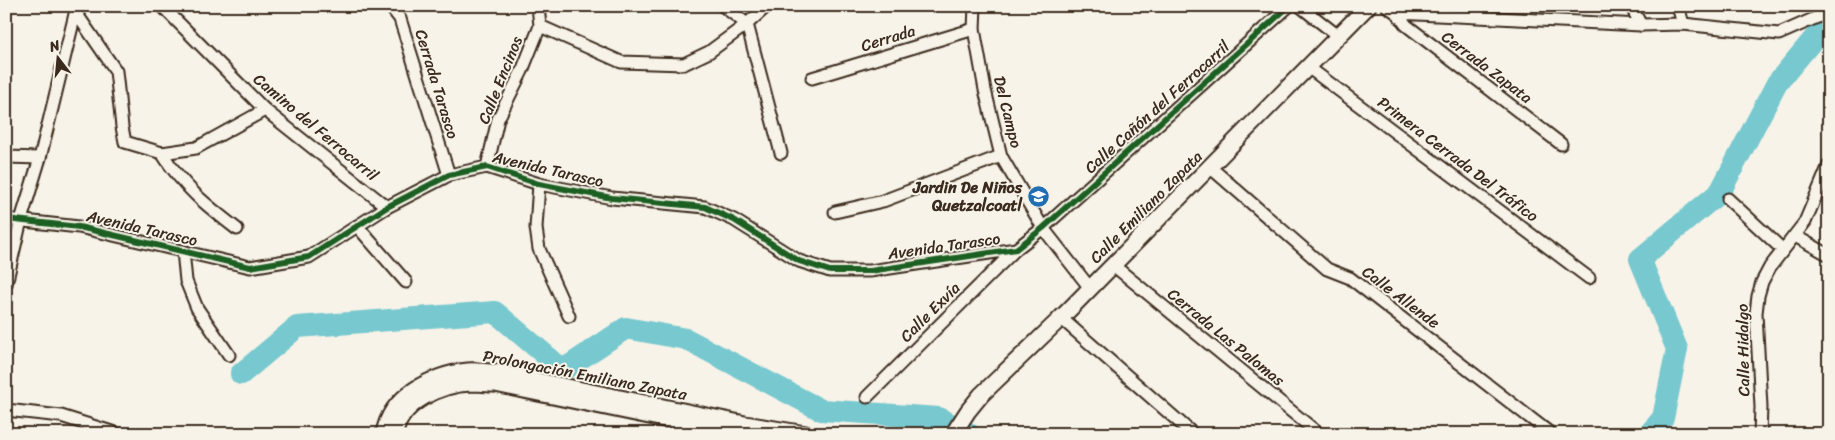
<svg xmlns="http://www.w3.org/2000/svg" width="1835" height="440" font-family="Sriracha,sans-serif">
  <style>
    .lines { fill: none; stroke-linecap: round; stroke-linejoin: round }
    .river { stroke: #77c8cf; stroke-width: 22 }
    .minor-casing { stroke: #3b2a1e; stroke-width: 15 }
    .secondary-casing { stroke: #3b2a1e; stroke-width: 19 }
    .minor { stroke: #f7f3e8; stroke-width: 11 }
    .secondary { stroke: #f7f3e8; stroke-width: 15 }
    .cycleway-casing { stroke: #f7f3e8; stroke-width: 9 }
    .cycleway { stroke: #1b5e20; stroke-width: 6 }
    .labels { text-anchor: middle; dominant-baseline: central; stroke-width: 4; stroke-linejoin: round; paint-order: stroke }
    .street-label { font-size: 16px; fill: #3b2a1e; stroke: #f7f3e8 }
    .poi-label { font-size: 16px; font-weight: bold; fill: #3b2a1e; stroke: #f7f3e8; text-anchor: end }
  </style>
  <rect width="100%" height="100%" fill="#f7f3e8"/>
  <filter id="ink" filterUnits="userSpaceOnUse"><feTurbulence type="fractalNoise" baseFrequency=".02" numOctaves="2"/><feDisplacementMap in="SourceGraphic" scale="10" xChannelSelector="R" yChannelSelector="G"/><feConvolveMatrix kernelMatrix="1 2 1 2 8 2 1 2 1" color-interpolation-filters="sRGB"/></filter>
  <g filter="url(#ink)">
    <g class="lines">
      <g class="river">
        <polyline points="241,374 297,327 495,312 563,370 626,328 686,339 821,410 939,418 969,434"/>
        <polyline points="1649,434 1663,418 1677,349 1640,259 1720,192 1777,83 1822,29 1829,26"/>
      </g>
      <defs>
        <g id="minor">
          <polyline points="162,6 265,110 387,207"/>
          <polyline points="390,6 400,19 449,175"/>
          <polyline points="723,6 747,24 781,153"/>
          <polyline points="975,6 974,29 985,90 1001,156 1043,228 1090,288"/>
          <polyline points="1300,6 1338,36"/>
          <polyline points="1387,6 1397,13 1641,25 1683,24 1779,34 1829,12"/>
          <polyline points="1631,6 1641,25"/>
          <polyline points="1678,6 1683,24"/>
          <polyline points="76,13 116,71 122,127 125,142 162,153 196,148 265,110"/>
          <polyline points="1397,13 1406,25 1561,144"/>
          <polyline points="540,26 621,62 684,64 709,52 747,24 767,6"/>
          <polyline points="1308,67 1589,278"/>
          <polyline points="812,78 974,29"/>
          <path d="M162 153C183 187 206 205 237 229"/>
          <polyline points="6,157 40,158"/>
          <polyline points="487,167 498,119 522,71 540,26 538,6"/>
          <polyline points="1210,167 1327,269 1350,278 1551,434"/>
          <polyline points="539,184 536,228 539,249 569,316"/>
          <polyline points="1728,199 1783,250"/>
          <polyline points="835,212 883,201 1001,156"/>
          <polyline points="6,219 79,227 250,267 309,257 387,207 449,175 487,167 539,184 612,198 705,207 734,220 799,261 830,271 870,271 1016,249 1043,228 1289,6"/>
          <polyline points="357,226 406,282"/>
          <polyline points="1795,236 1829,255"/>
          <polyline points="183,251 186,281 197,308 229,355"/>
          <polyline points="1113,265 1319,434"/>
          <polyline points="6,284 21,220 40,158 76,10"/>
          <polyline points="1061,318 1193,434"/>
          <polyline points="867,397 1016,249"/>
          <polyline points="6,410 61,416 118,434"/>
          <polyline points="1760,434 1761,407 1756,313 1758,296 1762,282 1770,267 1805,222 1829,165"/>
        </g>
        <g id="secondary">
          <path d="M384 434C390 396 432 375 468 371 476 370 486 372 495 372L745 424 806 434"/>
          <path d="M395 434C400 402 442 384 471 383 479 383 487 384 495 384L736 434"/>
          <polyline points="953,434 968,411 981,395 1061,318 1368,6"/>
        </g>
      </defs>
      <use href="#minor" class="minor-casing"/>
      <use href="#secondary" class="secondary-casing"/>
      <use href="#minor" class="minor"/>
      <use href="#secondary" class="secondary"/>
      <defs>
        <polyline id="cycleway" points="6,219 79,227 250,267 309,257 387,207 449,175 487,167 539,184 612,198 705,207 734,220 799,261 830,271 870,271 1016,249 1043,228 1289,6"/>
      </defs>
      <use href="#cycleway" class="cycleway-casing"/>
      <use href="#cycleway" class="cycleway"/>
    </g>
  </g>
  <defs>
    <symbol id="school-disc" viewBox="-11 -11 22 22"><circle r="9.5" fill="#1f6fb2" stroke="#f7f3e8"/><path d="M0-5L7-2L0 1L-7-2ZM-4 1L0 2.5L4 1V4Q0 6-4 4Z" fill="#fff"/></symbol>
  </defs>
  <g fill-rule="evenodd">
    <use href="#school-disc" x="1026" y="184" width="25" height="25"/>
  </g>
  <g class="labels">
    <g class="street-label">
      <text transform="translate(888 38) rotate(-17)">Cerrada</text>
      <text transform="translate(1487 67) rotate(37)">Cerrada Zapata</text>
      <text transform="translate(500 80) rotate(-68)">Calle Encinos</text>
      <text transform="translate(437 84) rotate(73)">Cerrada Tarasco</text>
      <text transform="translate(1157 107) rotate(-42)">Calle Cañón del Ferrocarril</text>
      <text transform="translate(1008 112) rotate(76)">Del Campo</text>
      <text transform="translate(316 127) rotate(40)">Camino del Ferrocarril</text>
      <text transform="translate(1458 159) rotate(37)">Primera Cerrada Del Tráfico</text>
      <text transform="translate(548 169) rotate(13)">Avenida Tarasco</text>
      <text transform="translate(1146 207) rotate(-45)">Calle Emiliano Zapata</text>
      <text transform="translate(142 228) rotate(13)">Avenida Tarasco</text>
      <text transform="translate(944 246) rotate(-8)">Avenida Tarasco</text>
      <text transform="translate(1401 297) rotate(37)">Calle Allende</text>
      <text transform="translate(930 312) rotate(-45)">Calle Exvía</text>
      <text transform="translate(1226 337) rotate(39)">Cerrada Las Palomas</text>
      <text transform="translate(1743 350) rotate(-91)">Calle Hidalgo</text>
      <text transform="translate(585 375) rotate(11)">Prolongación Emiliano Zapata</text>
    </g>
    <g class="poi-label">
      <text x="1022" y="187">Jardin De Niños<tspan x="1022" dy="18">Quetzalcoatl</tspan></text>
    </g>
  </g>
  <rect width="1835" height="440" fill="none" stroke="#f7f3e8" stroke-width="25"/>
  <rect x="12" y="12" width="1810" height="415" fill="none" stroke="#3b2a1e" stroke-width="2" filter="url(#ink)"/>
  <g transform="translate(58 58) rotate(344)" stroke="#f7f3e8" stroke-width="4" paint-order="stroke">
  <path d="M0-4L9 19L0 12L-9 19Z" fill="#3b2a1e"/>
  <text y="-8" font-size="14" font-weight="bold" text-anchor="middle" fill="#3b2a1e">N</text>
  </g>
</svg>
